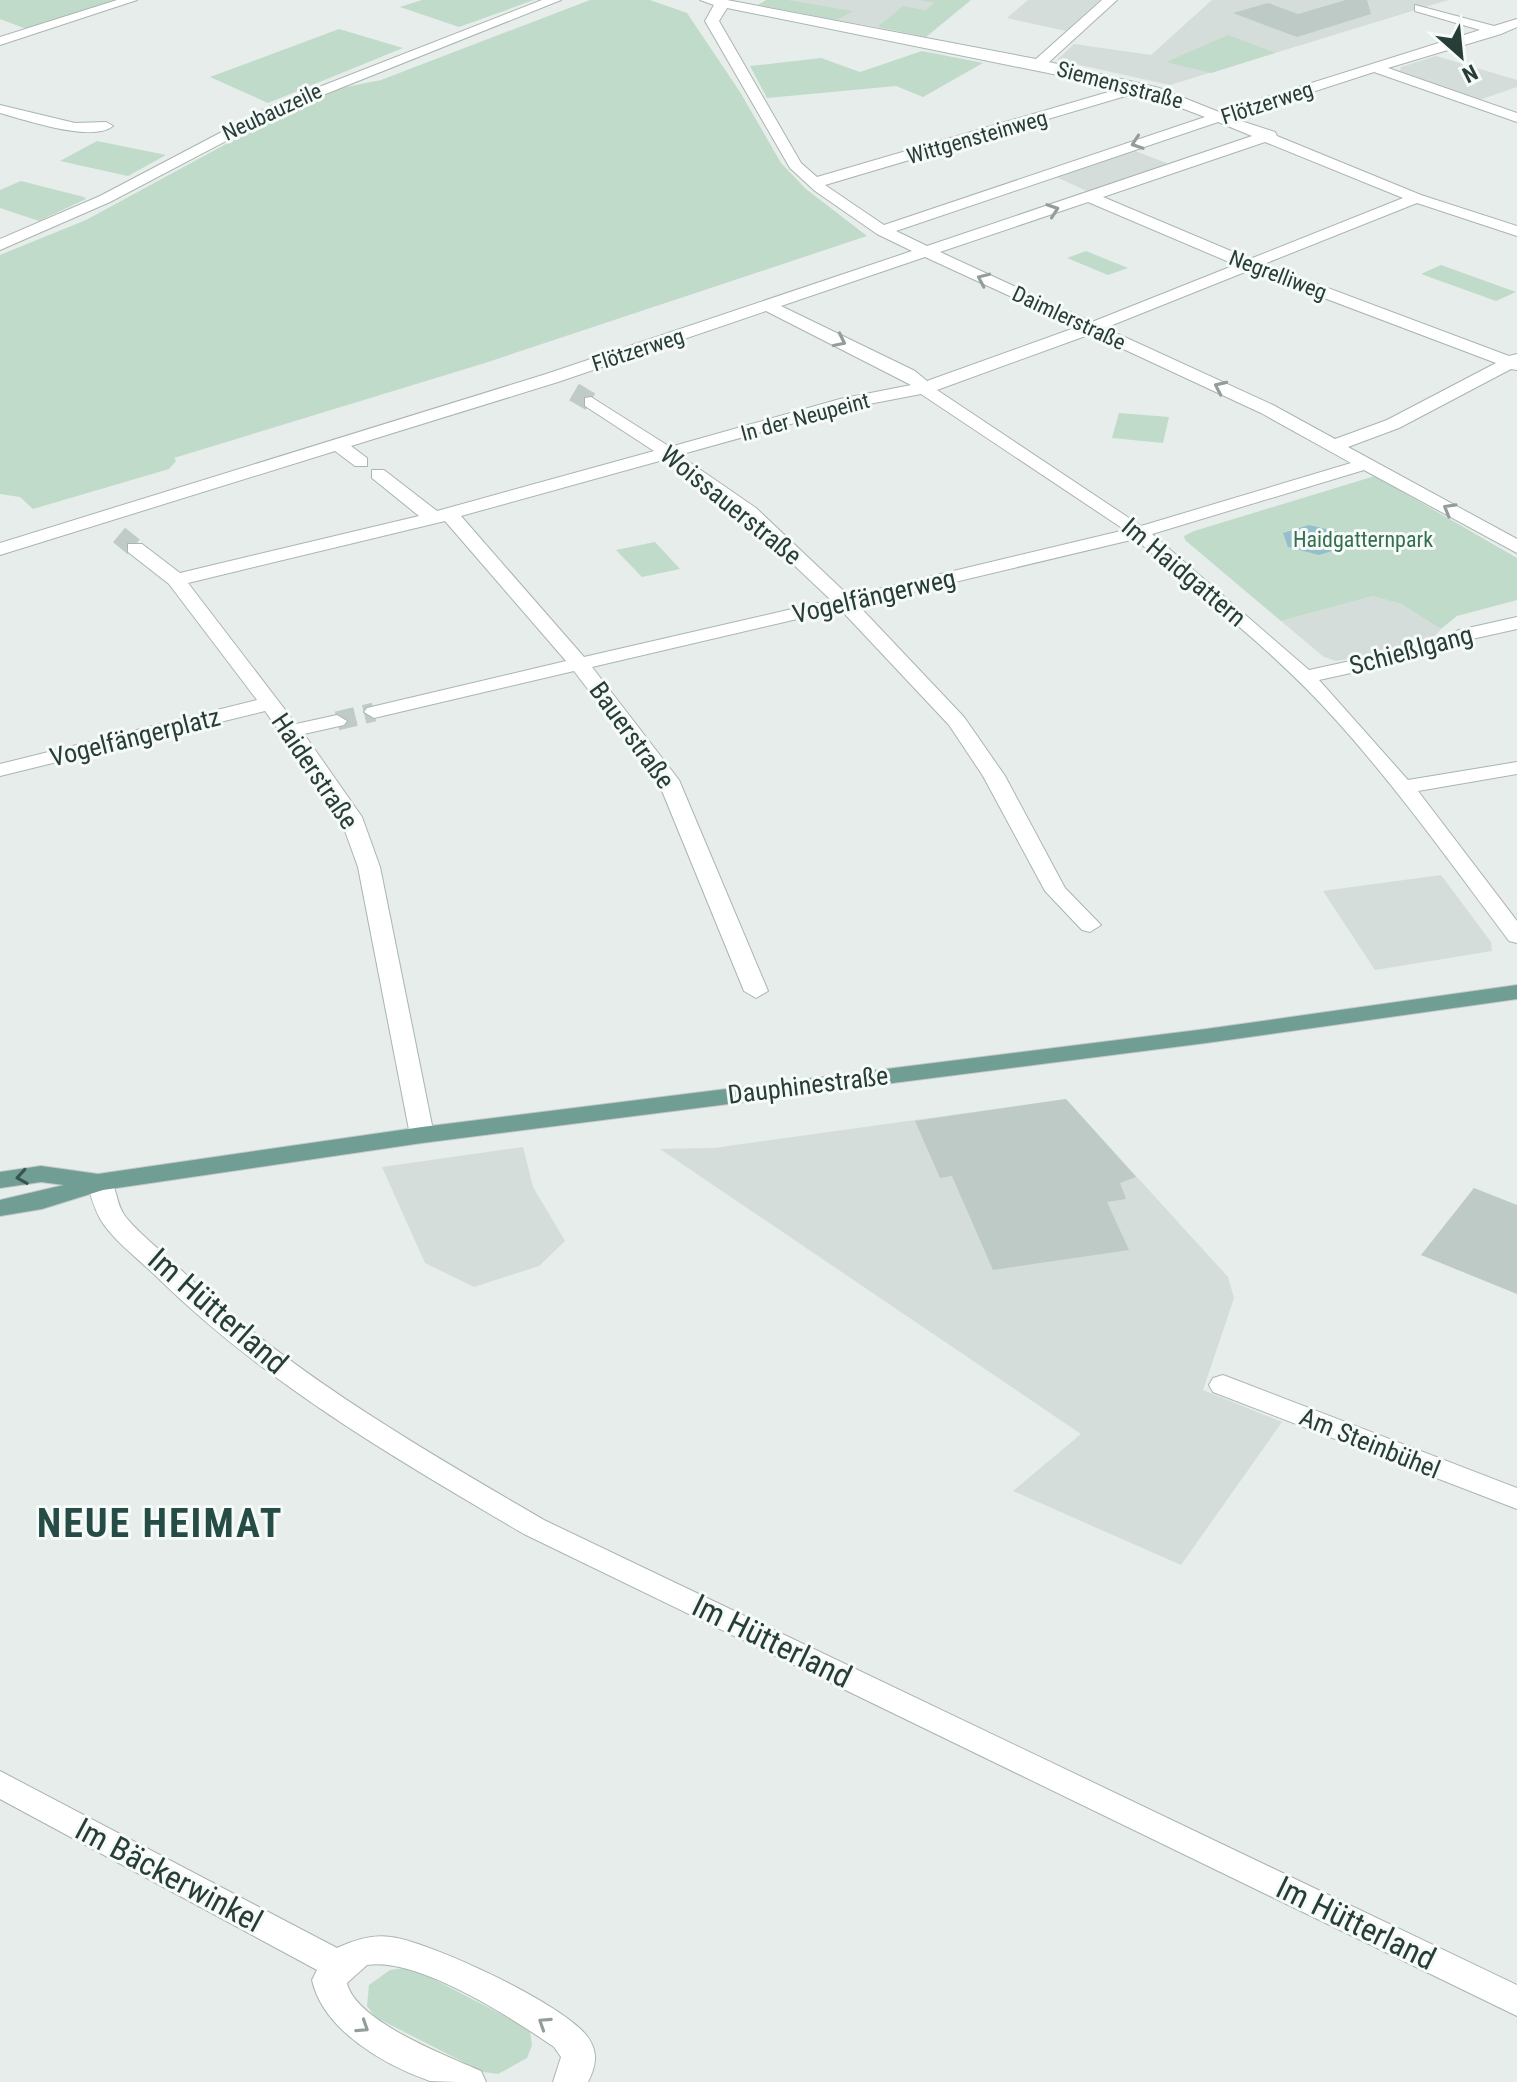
<svg xmlns="http://www.w3.org/2000/svg" width="1517" height="2082" font-family="'Roboto Condensed',sans-serif">
  <style>
    .built { fill: #d4ddd9 }
    .green { fill: #c1dbca }
    .water { fill: #95bfcb }
    .building { fill: #becac6 }
    .lines { fill: none; stroke-linecap: round; stroke-linejoin: round }
    .minor-tunnel { stroke: #c0cac6; stroke-width: 19; stroke-dasharray: 19 9; stroke-linecap: butt }
    .minor-casing { stroke: #a9b5b1; stroke-width: 2 }
    .major-casing { stroke: #c3c9c7; stroke-width: 2 }
    .minor { fill: #fff; fill-rule: evenodd }
    .major { fill: #709d94; fill-rule: evenodd }
    .oneway { stroke: #939e9c }
    .oneway2 { stroke: #39554f }
    .labels { text-anchor: middle; dominant-baseline: central; stroke-width: 6; stroke-linejoin: round; paint-order: stroke }
    .far-street-label { font-size: 22px; fill: #273d38; stroke: #f6faf8 }
    .far-park-label { font-size: 22px; fill: #356f4f; stroke: #f6faf8 }
    .street-label { font-size: 26px; fill: #273d38; stroke: #f6faf8 }
    .near-street-label { font-size: 32px; fill: #273d38; stroke: #f6faf8 }
    .near-district-label { font-size: 40px; font-weight: bold; letter-spacing: 2px; fill: #254d45; stroke: #f6faf8 }
  </style>
  <rect width="100%" height="100%" fill="#e6edea"/>
  <g class="built">
    <polygon points="789,0 918,0 935,3 926,10 903,6 877,27 837,20 851,11"/>
    <polygon points="1028,0 1100,0 1066,31 1007,18"/>
    <polygon points="1212,0 1448,0 1170,85 1057,60 1074,44 1151,55"/>
    <polygon points="1436,56 1517,80 1517,87 1479,100 1400,71 1401,67"/>
    <polygon points="1130,149 1169,164 1089,192 1054,176"/>
    <polygon points="1373,596 1401,604 1441,629 1428,643 1336,661 1324,657 1281,621"/>
    <polygon points="1441,875 1491,942 1492,951 1375,970 1323,891"/>
    <polygon points="1066,1099 1228,1277 1234,1298 1203,1390 1282,1422 1181,1565 1013,1491 1081,1434 660,1149 714,1148"/>
    <polygon points="523,1147 533,1187 565,1241 539,1266 474,1287 425,1263 382,1167"/>
  </g>
  <g class="green">
    <polygon points="0,0 124,0 29,30 0,19"/>
    <polygon points="422,0 534,0 459,27 400,7"/>
    <polygon points="590,0 650,0 687,13 740,92 781,163 806,189 867,236 485,363 174,458 176,461 169,469 33,509 20,497 0,494 0,255 86,220 261,125 341,88 381,80"/>
    <polygon points="766,0 789,0 853,11 837,20 758,5"/>
    <polygon points="918,0 971,0 926,37 877,27 903,6 926,10 934,3"/>
    <polygon points="339,29 403,48 268,103 210,77"/>
    <polygon points="1228,35 1275,53 1211,73 1166,62"/>
    <polygon points="922,51 983,63 923,97 896,86 767,98 750,66 821,58 860,72"/>
    <polygon points="97,141 166,155 128,176 60,161"/>
    <polygon points="21,181 84,197 86,199 39,221 0,208 0,190"/>
    <polygon points="1086,251 1128,268 1108,275 1067,258"/>
    <polygon points="1441,265 1516,292 1496,301 1421,274"/>
    <polygon points="1119,413 1169,417 1163,443 1112,438"/>
    <polygon points="1375,476 1517,558 1517,600 1457,616 1441,629 1401,604 1373,596 1281,621 1185,540 1184,536 1194,531"/>
    <polygon points="655,542 680,569 642,577 616,550"/>
    <polygon points="404,1968 414,1969 518,2023 530,2032 532,2045 527,2058 498,2074 483,2072 375,2017 367,2006 369,1985 390,1970"/>
  </g>
  <polygon class="water" points="1309,525 1339,532 1345,547 1319,555 1288,547 1283,533"/>
  <g class="building">
    <polygon points="1346,0 1367,0 1371,14 1297,37 1233,13 1268,3 1298,14"/>
    <polygon points="1066,1099 1136,1177 1120,1183 1126,1199 1107,1202 1129,1250 993,1270 952,1176 940,1178 915,1121"/>
    <polygon points="1474,1188 1517,1205 1517,1294 1421,1255"/>
  </g>
  <g class="lines">
    <g class="minor-tunnel">
      <polyline points="574,392 591,402"/>
      <polyline points="119,535 135,548"/>
      <polyline points="337,721 374,712"/>
    </g>
    <defs>
      <g id="minor">
        <polygon points="117,0 137,0 0,45 0,37"/>
        <polygon points="542,0 561,0 283,111 110,202 0,250 0,239 100,196 273,105"/>
        <path d="M700 0H727L1036 59 1102 0H1117L1049 62 1159 88 1219 112 1480 30 1415 11V5L1494 26 1517 19V27L1501 34 1388 68 1517 113V122L1374 72 1232 118 1275 132 1277 136 1421 195 1517 226V236L1417 203 1264 264 1509 356 1517 354V370L1511 369 1399 428 1348 447 1517 539V553L1364 470 1152 534 1309 670 1429 644 1459 630 1517 617V629L1472 639 1442 653 1319 680 1408 780 1517 762V774L1418 791 1517 921V943L1509 941C1453 866 1398 789 1335 719 1276 653 1203 597 1135 539L858 605 964 717 1005 776 1065 888 1101 925 1090 932 1082 930 1045 891 983 776 949 725 840 609 592 667 679 780 768 991 756 998 744 991 658 781 574 671 374 718 364 712 367 708 566 661 445 521 188 583 296 724 337 715 347 721 344 725 304 734 362 817 380 867 434 1135 422 1143 410 1135 358 867 340 817 265 711 0 776V764L257 700 169 584 128 552V544H142L180 573 419 516 372 478V470H384L437 511 654 451 585 406V398L591 397 670 447 840 399 911 385 766 311 558 382 351 446 367 458V466H355L335 451 0 555V543L546 374 912 251 877 234 815 191 790 168 705 21 714 5ZM727 8 1122 88 817 177 801 163 719 21ZM1139 92 1205 117 884 225 825 185ZM1218 122 1252 136 927 246 896 231ZM1265 142 1403 198 1250 259 1103 197ZM1088 202 1229 262 1235 265 1092 322 940 252ZM925 257 1077 327 927 381 915 371 781 306ZM1250 270 1496 363 1387 420 1335 439 1273 405 1105 328ZM1091 334 1261 413 1351 463 1141 526 937 390ZM921 394 1125 530 849 596 756 508 679 455 848 408ZM663 460 742 516 831 600 584 657 461 516Z"/>
        <path d="M0 105 75 123 106 122 113 126C92 143 26 120 0 113Z"/>
        <path d="M100 1174 109 1176C117 1188 116 1204 125 1216 139 1234 161 1250 178 1267 285 1370 416 1445 544 1520L1517 1985V2016L524 1534C396 1459 265 1383 158 1278 141 1261 116 1243 102 1222 94 1209 91 1196 87 1182L91 1176Z"/>
        <polygon points="1223,1375 1517,1488 1517,1509 1213,1392 1209,1385 1213,1378"/>
        <path d="M0 1771 337 1948C354 1940 372 1934 391 1937 431 1942 563 2004 587 2036 599 2052 596 2066 588 2082H553L561 2057 554 2047C512 2018 418 1957 367 1965L347 1983C355 2021 447 2056 481 2071L486 2082C470 2082 446 2082 430 2081 384 2065 323 2030 312 1980L317 1970 0 1799Z"/>
      </g>
      <polygon id="major" points="1517,985 1517,999 1206,1043 422,1143 103,1190 42,1209 0,1216 0,1200 64,1185 41,1182 0,1188 0,1172 41,1166 98,1174 422,1127 1206,1029"/>
    </defs>
    <use href="#minor" class="minor-casing"/>
    <use href="#major" class="major-casing"/>
    <use href="#minor" class="minor"/>
    <use href="#major" class="major"/>
  </g>
  <defs><path id="oneway-chevron" d="M-2-3.5L2.5 0L-2 3.5" fill="none" stroke-width="1.6" stroke-linecap="round" stroke-linejoin="round" transform="scale(2)"/></defs>
  <g class="oneway">
    <use href="#oneway-chevron" transform="translate(1137 143) rotate(161)"/>
    <use href="#oneway-chevron" transform="translate(1053 210) rotate(-19)"/>
    <use href="#oneway-chevron" transform="translate(983 279) rotate(-156)"/>
    <use href="#oneway-chevron" transform="translate(840 341) rotate(26)"/>
    <use href="#oneway-chevron" transform="translate(1220 387) rotate(-155)"/>
    <use href="#oneway-chevron" transform="translate(1449 509) rotate(-150)"/>
    <use href="#oneway-chevron" transform="translate(544 2023) rotate(-147)"/>
    <use href="#oneway-chevron" transform="translate(363 2027) rotate(33)"/>
  </g>
  <use class="oneway2" href="#oneway-chevron" transform="translate(22 1177) rotate(171)"/>
  <g class="labels">
    <g class="far-street-label">
      <text transform="translate(1120 85) rotate(15)">Siemensstraße</text>
      <text transform="translate(1267 103) rotate(-18)">Flötzerweg</text>
      <text transform="translate(272 112) rotate(-25)">Neubauzeile</text>
      <text transform="translate(977 137) rotate(-16)">Wittgensteinweg</text>
      <text transform="translate(1278 275) rotate(21)">Negrelliweg</text>
      <text transform="translate(1069 318) rotate(25)">Daimlerstraße</text>
      <text transform="translate(638 350) rotate(-18)">Flötzerweg</text>
      <text transform="translate(805 417) rotate(-15)">In der Neupeint</text>
    </g>
    <g class="far-park-label">
      <text x="1363" y="539">Haidgatternpark</text>
    </g>
    <g class="street-label">
      <text transform="translate(731 505) rotate(39)">Woissauerstraße</text>
      <text transform="translate(1184 572) rotate(40)">Im Haidgattern</text>
      <text transform="translate(874 596) rotate(-13)">Vogelfängerweg</text>
      <text transform="translate(1411 650) rotate(-15)">Schießlgang</text>
      <text transform="translate(632 735) rotate(54)">Bauerstraße</text>
      <text transform="translate(135 737) rotate(-14)">Vogelfängerplatz</text>
      <text transform="translate(315 771) rotate(56)">Haiderstraße</text>
      <text transform="translate(808 1085) rotate(-7)">Dauphinestraße</text>
      <text transform="translate(1370 1443) rotate(22)">Am Steinbühel</text>
    </g>
    <g class="near-street-label">
      <text transform="translate(218 1311) rotate(41)">Im Hütterland</text>
      <text transform="translate(772 1641) rotate(26)">Im Hütterland</text>
      <text transform="translate(169 1875) rotate(28)">Im Bäckerwinkel</text>
      <text transform="translate(1356 1923) rotate(26)">Im Hütterland</text>
    </g>
    <g class="near-district-label">
      <text x="160" y="1523">NEUE HEIMAT</text>
    </g>
  </g>
  <g transform="translate(1461 56) rotate(153)" stroke="#f6faf8" stroke-width="6" paint-order="stroke">
  <path d="M0-6L14 30L0 20L-14 30Z" fill="#273d38"/>
  <text y="-12" font-size="22" font-weight="bold" text-anchor="middle" fill="#273d38">N</text>
  </g>
</svg>
